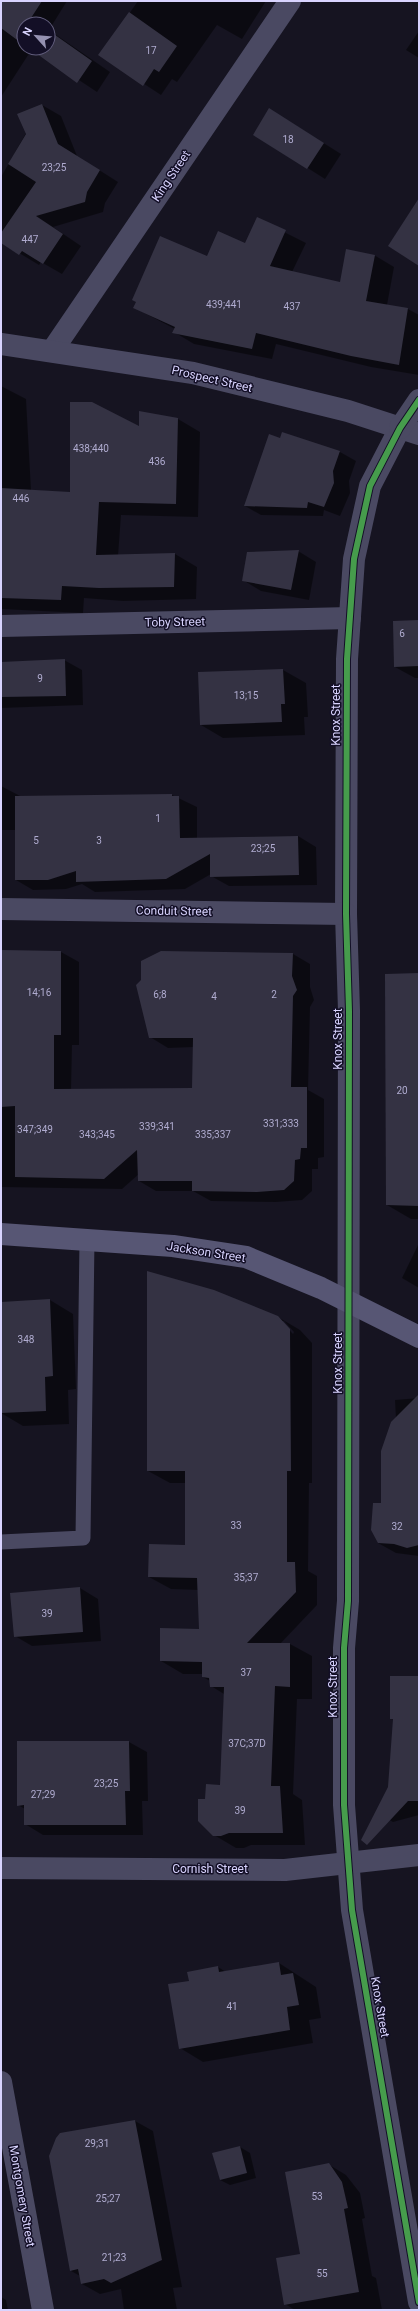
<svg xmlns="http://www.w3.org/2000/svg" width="420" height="2311" font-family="Roboto,sans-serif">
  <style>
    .shadow { fill: #0007; fill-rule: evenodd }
    .building { fill: #343243 }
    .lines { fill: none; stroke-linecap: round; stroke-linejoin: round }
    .service { stroke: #4a4962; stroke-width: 15 }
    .minor { stroke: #4a4962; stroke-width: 22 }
    .tertiary { stroke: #4a4962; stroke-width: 22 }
    .secondary { stroke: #575674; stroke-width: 22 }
    .cycleway-casing { stroke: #130f26; stroke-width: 8 }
    .cycleway { stroke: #469c4c; stroke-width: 6 }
    .labels { text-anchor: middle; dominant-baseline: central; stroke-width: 3; stroke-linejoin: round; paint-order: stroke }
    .number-label { font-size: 10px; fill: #b0acd0 }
    .street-label { font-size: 12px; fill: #d9d4ff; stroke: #130f26 }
  </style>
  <rect width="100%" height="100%" fill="#161421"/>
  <g class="shadow">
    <path d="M1 1H67L49 30 110 72 97 92 32 49 1 97ZM24 24H48V48H24Z"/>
    <polygon points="138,1 266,1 242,39 217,25 177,82 172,79 161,95 100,55"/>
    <polygon points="419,31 419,58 406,50"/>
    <polygon points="42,105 61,116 77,156 118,182 105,203 103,212 53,227 81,246 62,274 41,262 39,265 1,242 1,177"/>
    <polygon points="287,120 341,154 325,179 254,134"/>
    <polygon points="258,219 306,243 292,272 341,283 374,255 394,267 387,305 408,309 419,315 419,375 371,367 276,344 272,359 194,344 174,332 175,329 135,308 207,258 246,244"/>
    <polygon points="1,386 26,399 31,490 71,493 140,427 178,419 200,432 198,517 121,515 118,556 175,554 197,567 196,599 123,601 84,598 83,613 1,609"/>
    <polygon points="283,433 340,452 356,461 349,481 350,493 340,516 324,510 323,516 261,515 245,506"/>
    <polygon points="298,551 316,562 309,600 261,591 243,580"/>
    <polygon points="419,621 419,678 415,678 395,667"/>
    <polygon points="64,660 82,670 83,705 1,708 1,663"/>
    <polygon points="283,670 306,683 308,717 304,717 305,735 223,738 201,725"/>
    <polygon points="1,786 22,797 172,795 197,807 197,838 298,836 316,847 317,885 229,886 211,876 211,874 185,889 95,892 82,884 66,889 33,890 16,880 16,830 1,830"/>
    <polygon points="1,952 61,952 79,962 79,1045 72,1045 71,1090 193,1089 194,1047 168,1048 150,1037 293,954 310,964 310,987 314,1000 310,1007 308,1090 324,1099 324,1157 318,1158 318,1169 312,1169 312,1191 302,1200 276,1202 211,1201 193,1191 156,1191 139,1181 139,1174 122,1189 1,1187"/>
    <polygon points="419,974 419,1219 411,1219 387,1205"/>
    <polygon points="419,1243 419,1288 402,1278"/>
    <polygon points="50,1300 73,1314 76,1389 68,1390 69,1424 23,1426 1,1413 1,1303"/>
    <path d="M278 1317 300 1330 312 1343V1483H309L308 1571 317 1576V1605L280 1644H290L312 1656V1699H297L293 1794 302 1800 305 1845H251L244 1848H236L214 1835 206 1800 221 1786 224 1694 211 1686 210 1681 203 1677V1674H183L161 1661 200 1630 198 1590 171 1589 149 1577 186 1546V1483H170L148 1471ZM281 1321H284L294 1332 293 1334Z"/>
    <polygon points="419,1398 419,1556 396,1553 378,1543 382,1504 396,1419 395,1400"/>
    <polygon points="80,1588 98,1599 101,1641 32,1646 15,1636"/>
    <polygon points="419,1677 419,1815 393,1822 376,1812 389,1787 394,1720 391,1718"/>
    <polygon points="129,1742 147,1752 148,1801 142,1801 143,1835 43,1835 25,1824 25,1809 18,1805"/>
    <polygon points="279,1963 316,1987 321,2018 309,2020 313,2043 203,2062 180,2048 190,1982 218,1967 226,1972"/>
    <polygon points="135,2121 153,2131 182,2287 173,2288 177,2310 124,2310 121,2289 100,2294 82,2284 80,2276 71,2271"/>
    <polygon points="240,2147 250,2153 256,2178 230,2185 220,2180"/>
    <polygon points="328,2164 346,2175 360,2193 365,2218 362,2219 372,2276 376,2278 382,2310 295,2310 285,2304"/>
    <polygon points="1,2297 6,2300 8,2310 1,2310"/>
  </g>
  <g class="building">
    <polygon points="1,1 42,1 31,18 39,24 24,24 24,45 1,28"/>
    <polygon points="129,12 177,46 159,72 154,69 143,86 98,55"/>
    <polygon points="48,30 92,61 77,83 29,48 48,48"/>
    <polygon points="42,104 58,144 100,170 87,192 85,202 36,216 63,234 43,264 22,251 19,255 1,243 1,233 36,182 8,164 26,134 17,114"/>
    <polygon points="269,108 324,143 307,169 253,135"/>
    <polygon points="419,198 419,266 388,246"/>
    <polygon points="257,217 286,230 270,266 340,282 346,249 375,255 366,301 408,308 399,365 351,356 256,333 252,349 172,333 175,327 133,308 136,302 132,300 160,236 207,256 218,231 245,243"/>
    <polygon points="70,402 92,402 139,426 139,411 178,418 176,504 99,502 96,555 175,553 174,587 99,588 62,586 61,600 1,598 1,488 70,492"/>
    <polygon points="282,432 340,451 333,471 334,483 324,507 308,502 307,508 244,506 269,434 280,438"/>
    <polygon points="299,550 291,590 242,581 247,552"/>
    <polygon points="419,620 419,666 394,667 393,621"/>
    <polygon points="65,659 66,696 1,697 1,662"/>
    <polygon points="283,669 285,704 281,704 282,722 200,725 198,672"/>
    <polygon points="172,794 172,796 179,796 180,838 298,836 299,875 210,877 210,854 166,879 76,882 76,871 48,880 15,880 15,796"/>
    <polygon points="1,950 61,951 61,1035 54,1035 54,1089 192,1088 193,1038 149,1038 136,985 141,980 141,961 161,951 293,953 292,976 297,990 293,996 291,1087 307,1087 307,1148 301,1148 300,1159 295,1160 294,1181 284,1190 257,1192 192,1191 192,1181 138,1181 137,1150 104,1179 15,1177 15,1106 1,1107"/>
    <polygon points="419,973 419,1206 386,1205 385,974"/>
    <polygon points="147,1271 214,1290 278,1316 290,1329 291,1471 287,1471 287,1562 295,1562 296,1592 247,1643 290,1643 290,1687 275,1686 271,1786 280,1786 283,1833 229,1833 221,1836 213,1836 198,1821 198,1799 205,1799 206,1784 220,1785 224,1687 210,1687 209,1678 202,1677 202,1662 160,1661 160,1628 199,1629 197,1578 148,1577 149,1544 185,1545 185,1471 147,1471"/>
    <polygon points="50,1299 53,1376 45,1377 46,1411 1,1413 1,1302"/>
    <polygon points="419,1394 419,1545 407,1548 394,1544 378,1543 371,1530 373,1503 381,1503 381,1451 391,1422"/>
    <polygon points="80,1587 83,1632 14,1637 10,1593"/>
    <polygon points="390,1676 419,1676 419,1801 408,1801 367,1845 361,1840 388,1787 393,1719 390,1719"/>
    <polygon points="17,1741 129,1741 130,1791 125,1791 126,1825 24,1825 24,1805 17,1806"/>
    <polygon points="279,1962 281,1975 293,1973 299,2005 287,2007 290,2030 179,2049 168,1984 189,1981 187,1972 218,1966 219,1972"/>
    <polygon points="135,2120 162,2260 111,2283 104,2279 81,2284 78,2269 70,2271 49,2156 56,2138 60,2133"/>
    <polygon points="240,2146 247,2173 220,2180 212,2153"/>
    <polygon points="329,2163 342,2182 348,2208 344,2209 359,2292 284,2305 276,2258 300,2254 285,2172"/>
  </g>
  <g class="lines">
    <polyline class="service" points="1,1542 83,1538 87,1240"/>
    <g class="minor">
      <polyline points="52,351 290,1"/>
      <polyline points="400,428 370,486 354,559 347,659 346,914 349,1011 348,1601 344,1648 344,1805 352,1910 419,2302"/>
      <polyline points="1,626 350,618"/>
      <polyline points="1,909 346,914"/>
      <polyline points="1,1868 285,1870 419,1855"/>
      <polyline points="1,2082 43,2310"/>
    </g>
    <g class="tertiary">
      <polyline points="1,344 193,373 348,411 419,434"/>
      <polyline points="400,428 419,400"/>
    </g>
    <polyline class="secondary" points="1,1234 173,1246 246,1257 321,1288 419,1337"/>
    <defs>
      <polyline id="cycleway" points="419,400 400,428 370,486 354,559 347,659 346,914 349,1011 348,1601 344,1648 344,1805 352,1910 419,2302"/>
    </defs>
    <use href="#cycleway" class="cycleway-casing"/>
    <use href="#cycleway" class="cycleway"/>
  </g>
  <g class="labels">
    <g class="number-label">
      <text x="151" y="50">17</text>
      <text x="288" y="139">18</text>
      <text x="54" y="167">23;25</text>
      <text x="30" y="239">447</text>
      <text x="224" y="304">439;441</text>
      <text x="292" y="306">437</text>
      <text x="91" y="448">438;440</text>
      <text x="157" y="461">436</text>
      <text x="21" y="498">446</text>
      <text x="402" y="633">6</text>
      <text x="40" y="678">9</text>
      <text x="246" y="695">13;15</text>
      <text x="158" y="818">1</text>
      <text x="36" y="840">5</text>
      <text x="99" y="840">3</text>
      <text x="263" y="848">23;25</text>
      <text x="39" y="992">14;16</text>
      <text x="160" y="994">6;8</text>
      <text x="274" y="994">2</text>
      <text x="214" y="996">4</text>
      <text x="402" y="1090">20</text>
      <text x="281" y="1123">331;333</text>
      <text x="157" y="1126">339;341</text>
      <text x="35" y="1129">347;349</text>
      <text x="97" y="1134">343;345</text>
      <text x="213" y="1134">335;337</text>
      <text x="26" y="1339">348</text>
      <text x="236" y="1525">33</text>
      <text x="397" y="1526">32</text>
      <text x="246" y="1577">35;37</text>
      <text x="47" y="1613">39</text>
      <text x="246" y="1672">37</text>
      <text x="247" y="1743">37C;37D</text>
      <text x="106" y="1783">23;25</text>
      <text x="43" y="1794">27;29</text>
      <text x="240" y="1810">39</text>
      <text x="232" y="2006">41</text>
      <text x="97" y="2143">29;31</text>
      <text x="317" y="2196">53</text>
      <text x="108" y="2198">25;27</text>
      <text x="114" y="2257">21;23</text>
      <text x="322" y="2273">55</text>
    </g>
    <g class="street-label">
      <text transform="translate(171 176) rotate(-56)">King Street</text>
      <text transform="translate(212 379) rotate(13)">Prospect Street</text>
      <text transform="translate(175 622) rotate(-1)">Toby Street</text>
      <text transform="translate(336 715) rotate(-90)">Knox Street</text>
      <text transform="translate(174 911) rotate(1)">Conduit Street</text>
      <text transform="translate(338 1039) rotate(-90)">Knox Street</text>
      <text transform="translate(206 1252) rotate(9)">Jackson Street</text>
      <text transform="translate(338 1363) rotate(-90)">Knox Street</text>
      <text transform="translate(333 1687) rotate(-90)">Knox Street</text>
      <text x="210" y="1869">Cornish Street</text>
      <text transform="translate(380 2007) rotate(80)">Knox Street</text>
      <text transform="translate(22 2196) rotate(80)">Montgomery Street</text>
    </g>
  </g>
  <rect width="420" height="2311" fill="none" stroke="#d9d4ff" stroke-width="4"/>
  <g transform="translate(36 36) rotate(297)"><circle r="19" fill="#130f26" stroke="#625e7d"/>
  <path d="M0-3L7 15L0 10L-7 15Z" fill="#9591b1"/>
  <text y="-6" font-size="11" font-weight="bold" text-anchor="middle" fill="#d9d4ff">N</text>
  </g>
</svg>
